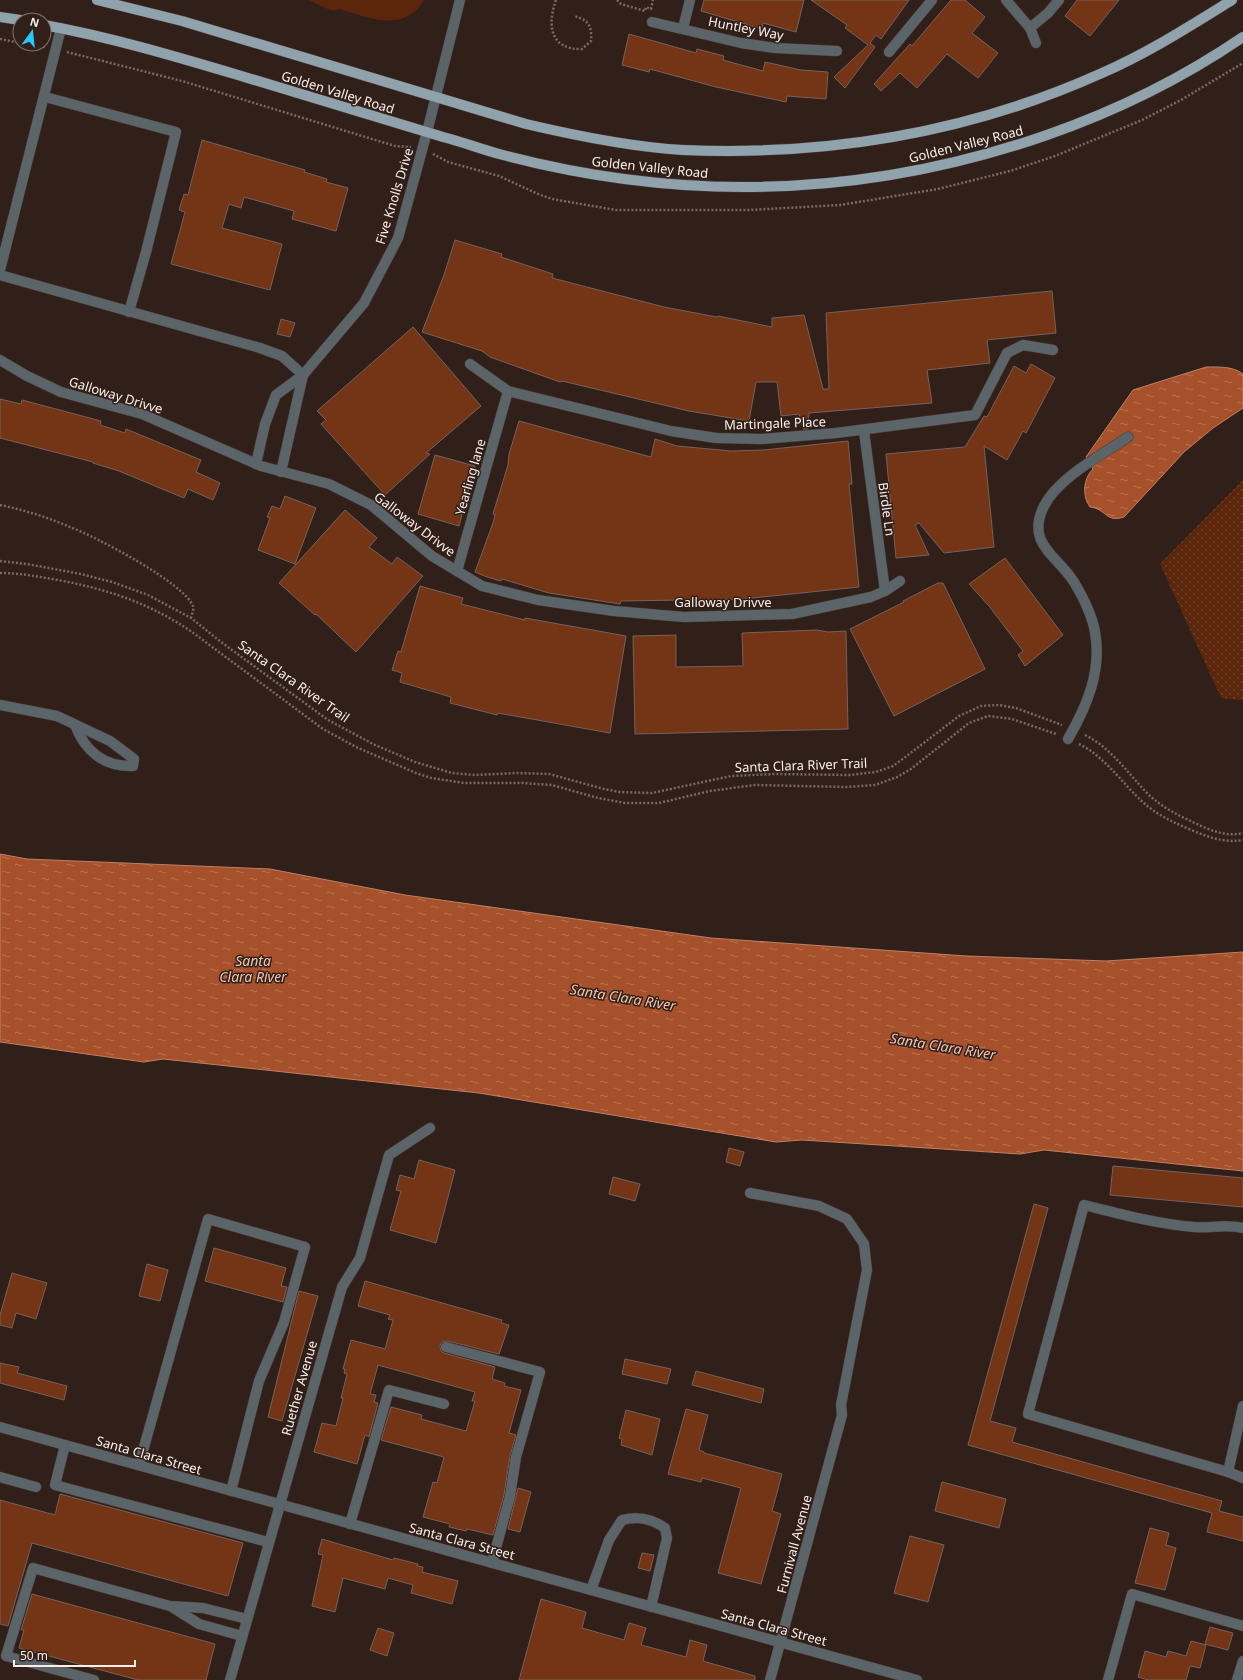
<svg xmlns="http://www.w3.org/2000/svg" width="1243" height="1680" font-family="'Noto Sans',sans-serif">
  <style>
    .grass { fill: url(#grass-dots) }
    .park { fill: #5b260c }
    .water { fill: url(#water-ripples); stroke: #bf8064 }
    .building { fill: #743416; stroke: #76625a }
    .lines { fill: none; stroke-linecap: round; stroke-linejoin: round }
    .minor-casing { stroke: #4d3d36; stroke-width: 11 }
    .major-casing { stroke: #4d3d36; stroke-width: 11 }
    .path { stroke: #796a64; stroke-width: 2.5; stroke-dasharray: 2 2; stroke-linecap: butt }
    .minor { stroke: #5b6468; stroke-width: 10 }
    .major { stroke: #90a3ac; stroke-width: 10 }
    .labels { text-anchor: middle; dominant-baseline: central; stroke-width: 3; stroke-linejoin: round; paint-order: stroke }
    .street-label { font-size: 13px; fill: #faeee9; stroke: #312019 }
    .water-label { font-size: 14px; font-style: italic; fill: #f3c3af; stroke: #312019 }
  </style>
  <defs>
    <pattern id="grass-dots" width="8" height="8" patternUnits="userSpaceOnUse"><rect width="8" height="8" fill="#5b260c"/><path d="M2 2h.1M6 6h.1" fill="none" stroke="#73462f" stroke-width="1.8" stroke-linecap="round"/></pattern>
    <pattern id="water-ripples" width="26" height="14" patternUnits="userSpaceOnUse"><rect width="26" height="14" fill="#a6512b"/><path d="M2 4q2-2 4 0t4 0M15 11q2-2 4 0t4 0" fill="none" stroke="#b87354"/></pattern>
  </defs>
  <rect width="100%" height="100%" fill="#312019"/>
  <polygon class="grass" points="1243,480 1243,700 1221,698 1160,564"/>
  <path class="park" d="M308 0H424C406 32 370 19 343 10 338 8 335 11 331 10 323 8 315 2 308 0Z"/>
  <g class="water">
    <path d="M1206 367C1218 367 1233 366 1243 374V408L1213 428 1184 452 1124 517C1105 523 1107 509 1090 507 1082 496 1083 479 1093 469L1086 457 1133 390Z"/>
    <polygon points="0,854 27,859 270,869 405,895 711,938 967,956 1106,961 1243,952 1243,1171 1044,1150 1020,1154 802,1140 776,1142 479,1093 163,1059 144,1062 0,1042"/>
  </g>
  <g class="building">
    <polygon points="704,0 804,0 796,32 763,23 762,29 701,11"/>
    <polygon points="811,0 909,0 881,39 876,35 870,43 875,47 845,88 834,77 868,45 845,28 847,25"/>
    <polygon points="951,0 965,0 985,17 972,33 998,53 978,78 947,54 917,88 900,73 881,91 874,84 910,44 912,46"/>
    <polygon points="1077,0 1119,0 1090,36 1065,16"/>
    <polygon points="629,34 696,53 697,49 724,56 723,60 763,71 765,62 801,70 828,72 826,99 787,96 786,102 716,87 650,69 649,72 622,65"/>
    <polygon points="202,140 305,170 304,172 327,179 326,182 348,188 336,231 292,219 294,211 244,197 241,208 229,204 222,228 282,244 270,290 171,264 185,212 179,210 184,194 188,195"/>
    <polygon points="455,240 502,254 501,257 553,274 552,278 664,307 717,317 718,316 772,327 772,318 804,315 823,389 829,389 826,313 1052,291 1056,333 987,340 990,363 927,370 932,403 809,413 808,429 803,429 799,414 781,416 777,382 756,382 749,421 689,411 562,381 560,382 490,357 482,351 422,332 444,275"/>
    <polygon points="281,319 295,323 290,337 277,334"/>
    <polygon points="413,327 481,406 426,453 430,454 385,495 321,424 326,420 317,411"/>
    <polygon points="1031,364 1055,378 1026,433 1023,431 1007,460 984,446 994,547 944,553 919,523 915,525 929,555 896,558 886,454 965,447 984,416 987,417 1014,366 1026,373"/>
    <polygon points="0,399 21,404 22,400 101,421 100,425 125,433 126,429 201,460 196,472 220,483 213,500 188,489 184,498 119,471 93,463 93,462 0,438"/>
    <polygon points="519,421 651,457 655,439 677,446 731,451 764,450 848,441 852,484 849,484 859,587 743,599 621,601 620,604 549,593 502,579 501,581 487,577 475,572 493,523 495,515 493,514 508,465 509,454"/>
    <polygon points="435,455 475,466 459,526 418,514"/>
    <polygon points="285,496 316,508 295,564 258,550 270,518 267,517 272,506 280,509"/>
    <polygon points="345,510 377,538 369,547 392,564 397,557 423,576 356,652 316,614 315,615 279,583"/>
    <polygon points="1005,558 1063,635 1025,666 1018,655 1023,651 989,606 969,584"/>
    <polygon points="938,583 943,583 985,669 894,716 850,629 904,602 903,601"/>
    <polygon points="420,586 463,598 461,604 525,620 525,618 626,636 610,733 498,713 497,715 450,703 451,697 400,682 402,673 392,670 398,651 401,652"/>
    <polygon points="817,630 828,632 846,631 848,729 635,734 633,636 676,635 676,667 743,666 742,633"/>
    <polygon points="729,1148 744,1152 740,1166 726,1162"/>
    <polygon points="419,1160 455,1170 436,1243 390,1230 401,1191 396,1190 400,1175 414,1179"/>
    <polygon points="1113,1166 1243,1178 1243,1207 1110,1195"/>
    <polygon points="613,1177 640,1184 635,1201 609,1194"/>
    <polygon points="1034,1204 1048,1208 990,1421 1016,1428 1012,1442 1222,1501 1219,1511 1243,1517 1243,1541 1207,1532 1212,1513 968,1445"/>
    <polygon points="214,1248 286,1268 281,1286 287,1287 283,1302 205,1281"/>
    <polygon points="147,1264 168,1270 160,1301 139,1296"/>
    <polygon points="12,1273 47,1283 36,1319 16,1313 12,1328 0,1325 0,1315"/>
    <polygon points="365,1281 502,1320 501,1323 509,1325 499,1354 448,1341 442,1342 440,1346 441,1351 444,1353 495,1367 492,1379 505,1383 504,1386 521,1390 509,1433 516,1435 510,1456 504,1495 493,1535 467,1529 466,1531 449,1527 450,1524 423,1517 433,1482 437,1483 444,1457 381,1440 391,1407 422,1415 421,1419 466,1431 475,1401 472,1401 475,1392 378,1365 370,1394 376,1395 374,1402 378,1403 369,1437 365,1435 357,1464 314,1452 322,1423 336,1426 343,1398 341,1398 347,1374 344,1373 345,1369 343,1369 351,1340 385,1349 393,1320 388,1319 390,1315 358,1306"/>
    <polygon points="299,1291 318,1296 282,1421 268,1417"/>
    <polygon points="625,1359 671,1369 667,1384 622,1374"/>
    <polygon points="0,1363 19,1367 17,1373 67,1386 64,1400 0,1383"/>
    <polygon points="696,1371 764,1389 761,1403 692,1385"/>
    <polygon points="686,1409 708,1415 699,1450 704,1452 704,1453 782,1474 772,1511 781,1514 761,1584 718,1573 741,1488 702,1478 701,1482 668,1474"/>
    <polygon points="626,1410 660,1419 652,1455 621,1445 622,1439 619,1438"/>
    <polygon points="942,1482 1006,1499 999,1528 935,1511"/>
    <polygon points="518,1488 531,1492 520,1532 508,1529"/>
    <polygon points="60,1494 243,1543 228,1596 32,1543 8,1626 0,1624 0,1500 55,1515"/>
    <polygon points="1150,1528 1169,1533 1166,1545 1176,1548 1165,1590 1135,1583"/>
    <polygon points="910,1536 944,1545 928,1602 894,1593"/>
    <polygon points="322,1539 393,1560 394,1558 418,1564 417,1566 423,1567 422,1572 458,1581 452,1604 411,1593 413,1585 388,1578 385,1589 343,1578 335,1612 312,1606 323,1555 318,1554"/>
    <polygon points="642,1553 654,1555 650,1571 638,1568"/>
    <polygon points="32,1594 215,1644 206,1680 138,1680 19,1648 24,1630 21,1630"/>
    <polygon points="541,1599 586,1612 582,1628 624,1640 629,1623 646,1628 641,1645 686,1657 690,1640 707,1645 703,1661 755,1676 755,1680 519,1680"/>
    <polygon points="1210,1627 1233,1633 1228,1650 1205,1644"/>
    <polygon points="378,1628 394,1633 387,1656 370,1650"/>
    <polygon points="1191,1641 1206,1645 1200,1668 1190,1666 1186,1680 1148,1680 1138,1677 1145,1651 1166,1657 1168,1651 1186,1656"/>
  </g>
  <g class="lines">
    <defs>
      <g id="minor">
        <polyline points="1006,0 1030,28 1036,43"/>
        <polyline points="652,22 741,43 775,48 837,51"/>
        <polyline points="683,28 690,0"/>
        <polyline points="1030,28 1048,13 1059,0"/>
        <polyline points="889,52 932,0"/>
        <polyline points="45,97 176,132 146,252 129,312"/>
        <polyline points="0,270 61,28"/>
        <polyline points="0,275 260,348 282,356 303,375"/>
        <polyline points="0,360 27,376 61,392 142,414 261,466 329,484 371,505 432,556 482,586 538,600 614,611 684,617 792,614 871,597 885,591 900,581"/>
        <polyline points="470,364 508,391 671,431 716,438 762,439 836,433 975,415 1007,353 1023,345 1053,350"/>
        <polyline points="864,431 885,591"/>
        <polyline points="256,464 265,424 276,395 303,375 364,303 398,238 427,132 460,0"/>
        <polyline points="281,472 303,375"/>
        <polyline points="457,571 508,391"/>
        <path d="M0 705 57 716 110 741 134 759 133 766C104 767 85 751 75 725"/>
        <path d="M1068 739C1087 706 1102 671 1095 632 1092 615 1083 597 1074 582 1058 556 1025 544 1044 506 1059 477 1102 455 1128 437"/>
        <polyline points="750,1193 819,1206 847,1219 864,1244 867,1270 841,1405 842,1415 770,1680"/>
        <path d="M1243 1228C1225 1223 1211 1229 1194 1227 1157 1224 1120 1214 1084 1205L1028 1414 1228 1472 1243 1478"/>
        <polyline points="446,1347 540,1372 516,1457 510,1496 492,1563"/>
        <polyline points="0,1427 917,1680"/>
        <polyline points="65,1445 55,1485 268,1542"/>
        <polyline points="139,1465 208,1219 305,1247 284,1322 259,1381 231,1491"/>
        <polyline points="1228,1472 1243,1406"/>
        <polyline points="0,1477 36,1487"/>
        <polyline points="350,1524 389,1390 444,1404"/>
        <path d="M591 1590 609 1540 622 1520C638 1516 651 1518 665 1528L667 1538 651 1607"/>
        <polyline points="172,1607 199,1624 242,1636"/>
        <polyline points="94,1680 6,1656 33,1568 170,1606 203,1608 247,1619"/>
        <polyline points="230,1680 342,1287 360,1258 389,1155 430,1128"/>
        <polyline points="1108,1680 1132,1594 1243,1626"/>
        <polyline points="1237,1680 1243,1661"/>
      </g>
      <g id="major">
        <path d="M97 0 182 21 526 124C577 136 630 147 683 150 828 156 969 133 1102 73 1148 53 1190 26 1232 0"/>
        <polyline points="0,17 20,20"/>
        <path d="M44 25C110 37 174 56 238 75 307 96 375 117 443 137 463 142 483 150 503 155 686 203 869 197 1047 135 1116 111 1183 78 1243 37"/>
      </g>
    </defs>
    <use href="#minor" class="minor-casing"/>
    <use href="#major" class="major-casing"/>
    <g class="path">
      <path d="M556 0C547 25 550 50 582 49L591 41C592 26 589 20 574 16"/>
      <polyline points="617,0 621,4 645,11 646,7 651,9 653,0"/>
      <polyline points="0,39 20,43"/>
      <polyline points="27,44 45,47"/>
      <polyline points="67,52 182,81 395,146 411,147"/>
      <polyline points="433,154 448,162 499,176 538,194 552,199 616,210 749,210 840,205 938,189 1010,171 1055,156 1142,120 1181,100 1243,63"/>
      <path d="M0 505C24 510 47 517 70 527 96 537 183 582 193 606 194 610 192 614 191 618"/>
      <polyline points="0,561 27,564 81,574 112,582 148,595 191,618 221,642 328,720 375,745 415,762 452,773 475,775 517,773 549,774 604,789 620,792 652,793 731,776 774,774 849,775 876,772 893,766 904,758 959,716 981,706 999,705 1016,708 1062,725"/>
      <path d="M0 573C18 573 35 576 52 579 104 588 148 602 192 632L323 729 356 747 416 773 431 778 464 783H522L552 785 598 798 625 803H659L710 791 755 785 847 787 875 785 897 777 911 769 969 723 988 716 1012 719 1056 734"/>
      <path d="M1085 735C1111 748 1127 772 1147 793 1162 808 1180 816 1199 825 1212 831 1228 837 1243 833"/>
      <path d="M1079 744C1106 757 1123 785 1145 804 1160 817 1177 824 1196 832 1211 838 1226 843 1243 840"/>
    </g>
    <use href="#minor" class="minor"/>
    <use href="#major" class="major"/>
  </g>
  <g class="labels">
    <g class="street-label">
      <text transform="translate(746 28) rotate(11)">Huntley Way</text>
      <text transform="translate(338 92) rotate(17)">Golden Valley Road</text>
      <text transform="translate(966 144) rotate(-14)">Golden Valley Road</text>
      <text transform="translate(650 167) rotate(6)">Golden Valley Road</text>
      <text transform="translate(394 196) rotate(-73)">Five Knolls Drive</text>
      <text transform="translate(116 395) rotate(17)">Galloway Drivve</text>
      <text transform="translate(775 423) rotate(-2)">Martingale Place</text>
      <text transform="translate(470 477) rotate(-74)">Yearling lane</text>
      <text transform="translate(887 509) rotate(82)">Birdle Ln</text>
      <text transform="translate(415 524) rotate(37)">Galloway Drivve</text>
      <text x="723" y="602">Galloway Drivve</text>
      <text transform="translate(294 681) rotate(35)">Santa Clara River Trail</text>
      <text transform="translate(801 765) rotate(-2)">Santa Clara River Trail</text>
      <text transform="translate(299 1388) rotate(-74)">Ruether Avenue</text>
      <text transform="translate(149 1455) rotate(16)">Santa Clara Street</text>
      <text transform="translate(462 1541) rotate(15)">Santa Clara Street</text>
      <text transform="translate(794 1544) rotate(-75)">Furnivall Avenue</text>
      <text transform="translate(774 1627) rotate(15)">Santa Clara Street</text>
    </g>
    <g class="water-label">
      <text x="253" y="960">Santa<tspan x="253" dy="16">Clara River</tspan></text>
      <text transform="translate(623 997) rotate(9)">Santa Clara River</text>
      <text transform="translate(943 1046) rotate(9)">Santa Clara River</text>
    </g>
  </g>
  <g transform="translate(32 32) rotate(15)"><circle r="19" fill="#312019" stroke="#81726c"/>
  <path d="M0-3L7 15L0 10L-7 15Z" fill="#24c9fe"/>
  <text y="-6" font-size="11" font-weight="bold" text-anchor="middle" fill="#faeee9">N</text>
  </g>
  <path d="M14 1660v6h121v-6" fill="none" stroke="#faeee9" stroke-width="2"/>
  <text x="20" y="1660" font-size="12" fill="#faeee9" stroke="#312019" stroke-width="3" paint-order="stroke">50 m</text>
</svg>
